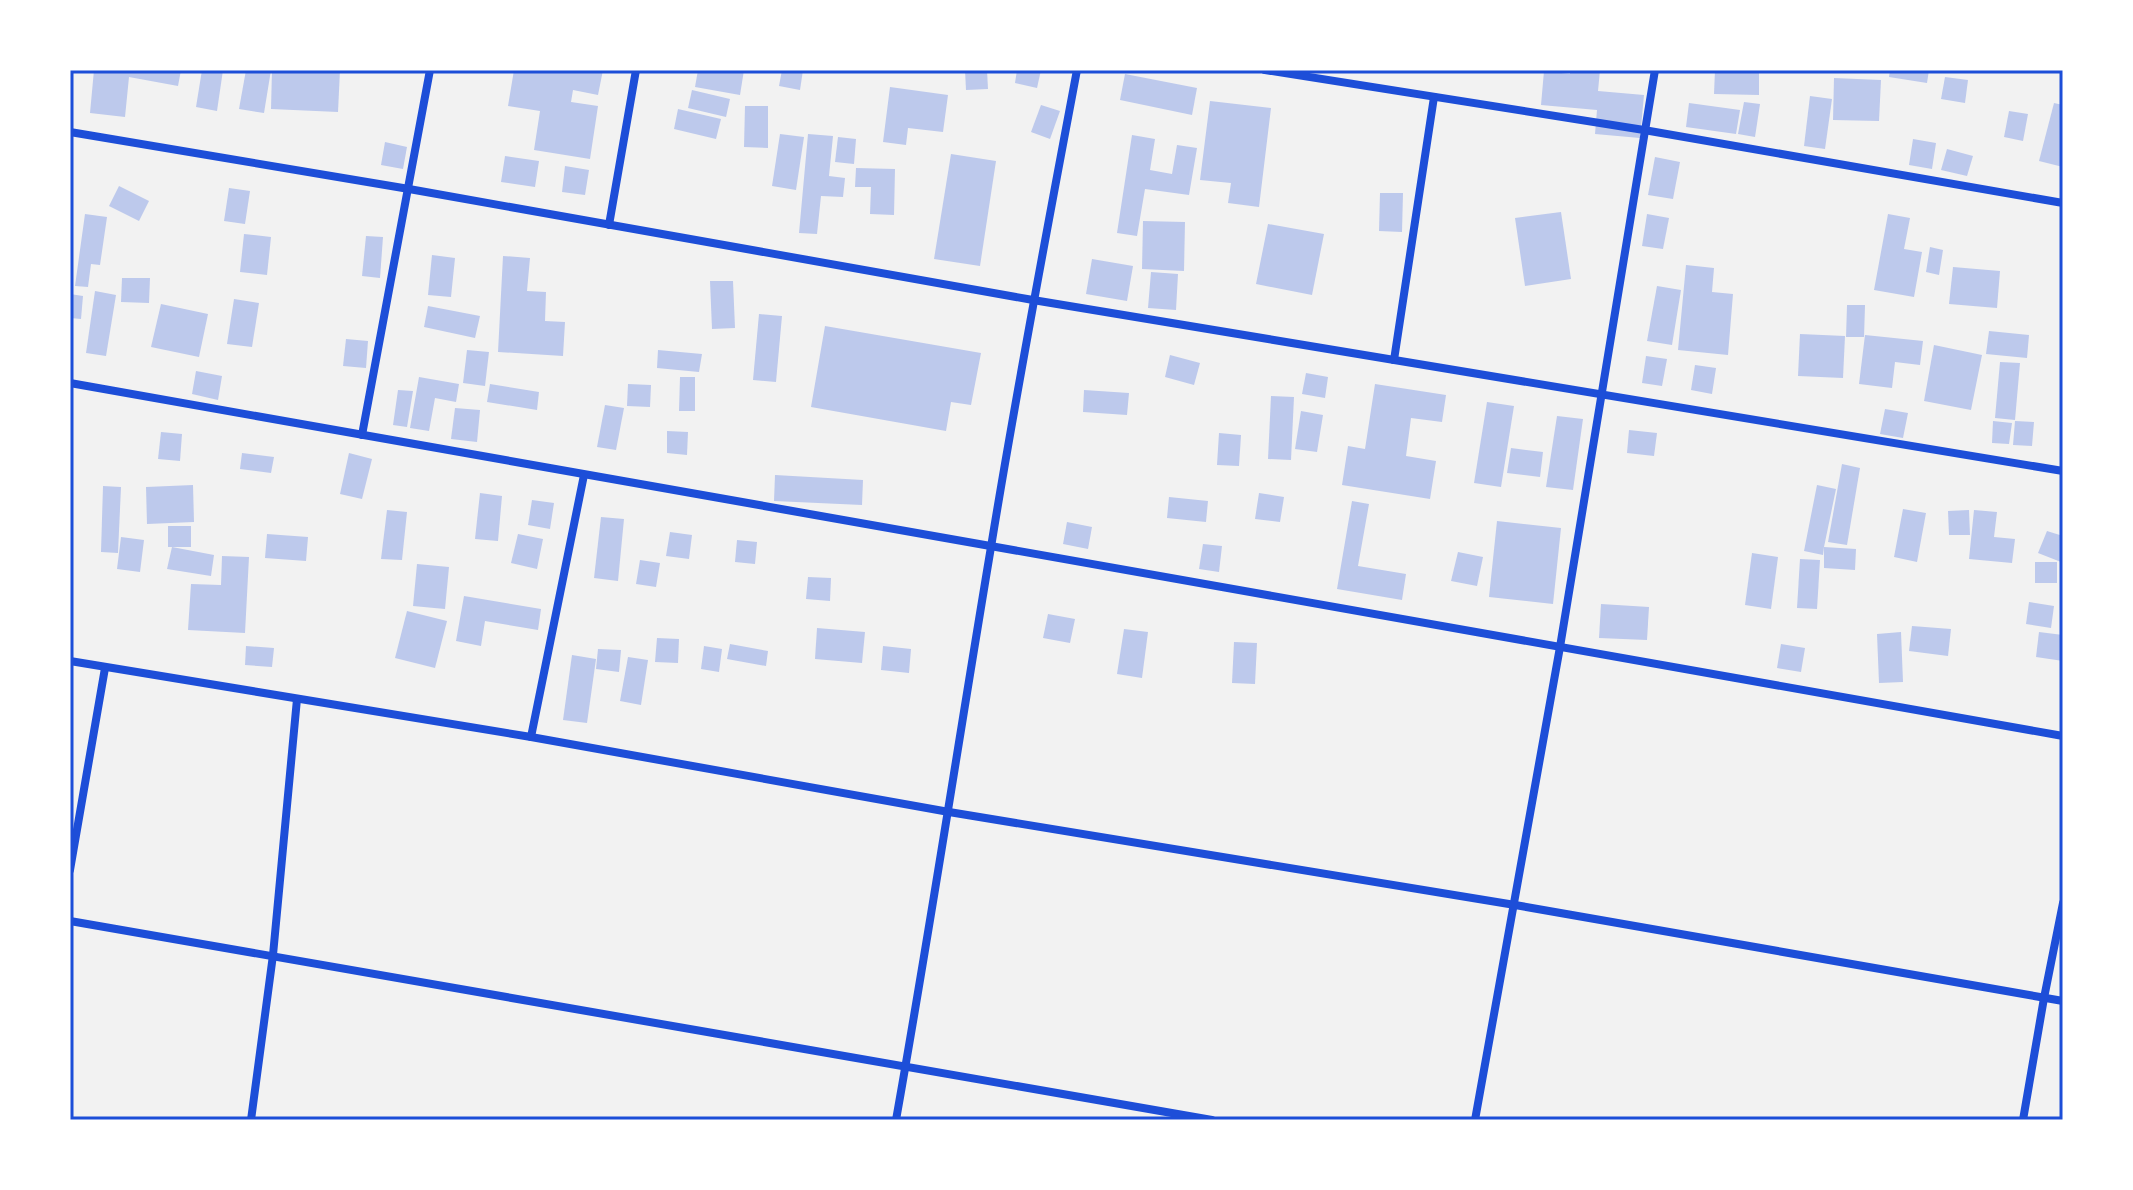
<svg xmlns="http://www.w3.org/2000/svg" width="2133" height="1190" font-family="Signika,sans-serif">
  <style>
    .building { fill: #bdc9ec }
    .lines { fill: none; stroke-linecap: round; stroke-linejoin: round }
    .minor { stroke: #1d4ed8; stroke-width: 8 }
    .neatline { fill: none; stroke: #1d4ed8; stroke-width: 3 }
  </style>
  <rect width="100%" height="100%" fill="#f2f2f2"/>
  <g class="building">
    <polygon points="94,70 181,70 178,86 129,77 125,117 90,113"/>
    <polygon points="202,70 223,70 217,111 196,107"/>
    <polygon points="246,70 271,70 264,113 239,109"/>
    <polygon points="272,70 340,70 338,112 271,109"/>
    <polygon points="514,70 603,70 598,95 573,90 571,102 598,106 590,159 534,150 540,111 508,106"/>
    <polygon points="698,70 744,70 740,95 695,87"/>
    <polygon points="782,70 803,70 800,90 779,86"/>
    <polygon points="965,70 987,70 988,89 966,90"/>
    <polygon points="1017,70 1041,70 1037,88 1015,83"/>
    <polygon points="1570,70 1600,70 1598,91 1644,95 1640,138 1595,134 1597,110 1541,105 1544,71 1570,74"/>
    <polygon points="1715,70 1759,70 1759,95 1714,94"/>
    <polygon points="1890,70 1929,70 1927,83 1889,77"/>
    <polygon points="1125,74 1197,88 1192,115 1120,100"/>
    <polygon points="1945,77 1968,80 1965,103 1941,99"/>
    <polygon points="1834,78 1881,80 1879,121 1833,120"/>
    <polygon points="890,87 948,95 943,132 908,128 906,145 883,142"/>
    <polygon points="692,90 730,99 726,117 688,108"/>
    <polygon points="1810,96 1832,99 1825,149 1804,146"/>
    <polygon points="1210,101 1271,108 1259,207 1228,203 1231,183 1200,180"/>
    <polygon points="1744,102 1760,104 1755,137 1738,134"/>
    <polygon points="1689,103 1740,110 1736,134 1686,127"/>
    <polygon points="2054,103 2063,105 2063,167 2039,161"/>
    <polygon points="1041,105 1060,111 1050,139 1031,132"/>
    <polygon points="745,106 768,106 768,148 744,147"/>
    <polygon points="678,109 721,119 716,139 674,129"/>
    <polygon points="2009,111 2028,114 2023,141 2004,137"/>
    <polygon points="780,134 804,137 796,190 772,186"/>
    <polygon points="808,134 833,136 829,176 845,178 843,197 821,196 817,234 799,233"/>
    <polygon points="1132,135 1155,139 1150,170 1172,174 1177,145 1197,148 1189,195 1145,189 1137,236 1117,233"/>
    <polygon points="838,137 856,139 854,164 835,162"/>
    <polygon points="1913,139 1936,143 1932,169 1909,165"/>
    <polygon points="385,142 407,147 403,169 381,165"/>
    <polygon points="1947,149 1973,156 1967,176 1941,170"/>
    <polygon points="951,154 996,161 980,266 934,259"/>
    <polygon points="505,156 539,161 535,187 501,182"/>
    <polygon points="1655,157 1680,162 1673,199 1648,195"/>
    <polygon points="565,166 589,170 585,195 562,192"/>
    <polygon points="856,168 895,169 894,215 870,214 871,187 855,187"/>
    <polygon points="119,186 149,201 139,221 109,206"/>
    <polygon points="229,188 250,191 245,224 224,221"/>
    <polygon points="1380,193 1403,193 1402,232 1379,231"/>
    <polygon points="1561,212 1571,279 1525,286 1515,218"/>
    <polygon points="85,214 107,217 100,265 91,264 88,287 75,286"/>
    <polygon points="1647,214 1669,218 1663,249 1642,246"/>
    <polygon points="1888,214 1910,218 1904,249 1922,252 1914,297 1874,290"/>
    <polygon points="1143,221 1185,222 1184,271 1142,269"/>
    <polygon points="1268,224 1324,234 1312,295 1256,284"/>
    <polygon points="244,234 271,237 267,275 240,272"/>
    <polygon points="366,236 383,237 380,278 362,276"/>
    <polygon points="1930,247 1943,250 1939,275 1926,272"/>
    <polygon points="432,255 455,258 451,297 428,295"/>
    <polygon points="503,256 530,258 527,291 546,292 545,321 565,322 563,356 498,352"/>
    <polygon points="1092,259 1133,266 1127,301 1086,294"/>
    <polygon points="1686,265 1714,268 1712,292 1733,294 1728,355 1678,350"/>
    <polygon points="1953,267 2000,271 1997,308 1949,304"/>
    <polygon points="1151,272 1178,274 1176,310 1148,308"/>
    <polygon points="122,278 150,278 149,303 121,302"/>
    <polygon points="710,281 733,281 735,328 712,329"/>
    <polygon points="1657,286 1681,290 1672,345 1647,341"/>
    <polygon points="95,291 116,295 106,356 86,353"/>
    <polygon points="70,294 83,296 81,319 70,318"/>
    <polygon points="234,299 259,303 252,347 227,344"/>
    <polygon points="161,304 208,314 199,357 151,347"/>
    <polygon points="1847,305 1865,305 1864,337 1846,337"/>
    <polygon points="428,306 480,316 475,338 424,327"/>
    <polygon points="759,314 782,316 776,382 753,380"/>
    <polygon points="825,326 981,353 971,405 951,402 946,431 811,407"/>
    <polygon points="1989,331 2029,335 2027,358 1986,354"/>
    <polygon points="1800,334 1845,336 1843,378 1798,376"/>
    <polygon points="1865,335 1923,341 1920,365 1895,362 1892,388 1859,384"/>
    <polygon points="346,339 368,341 366,368 343,366"/>
    <polygon points="1934,345 1982,355 1971,410 1924,401"/>
    <polygon points="467,350 489,352 485,386 463,383"/>
    <polygon points="658,350 702,354 699,372 657,368"/>
    <polygon points="1170,355 1200,363 1194,385 1165,377"/>
    <polygon points="1646,356 1667,359 1662,386 1642,383"/>
    <polygon points="2000,362 2020,363 2015,420 1995,418"/>
    <polygon points="1695,365 1716,368 1712,394 1691,390"/>
    <polygon points="196,371 222,376 218,400 192,394"/>
    <polygon points="1306,373 1328,377 1325,398 1302,394"/>
    <polygon points="419,377 459,384 456,402 435,398 429,431 410,428"/>
    <polygon points="680,377 695,377 695,411 679,411"/>
    <polygon points="490,384 539,392 537,410 487,402"/>
    <polygon points="628,384 651,385 650,407 627,406"/>
    <polygon points="1375,384 1446,395 1442,422 1411,418 1406,456 1436,461 1430,499 1342,485 1348,446 1365,449"/>
    <polygon points="398,390 413,391 407,427 393,425"/>
    <polygon points="1084,390 1129,393 1127,415 1083,412"/>
    <polygon points="1271,396 1294,397 1291,460 1268,459"/>
    <polygon points="1487,402 1514,406 1501,487 1474,483"/>
    <polygon points="605,405 624,408 616,450 597,447"/>
    <polygon points="455,408 480,410 477,442 451,439"/>
    <polygon points="1885,409 1908,413 1903,438 1880,434"/>
    <polygon points="1301,411 1323,415 1317,452 1295,449"/>
    <polygon points="1557,416 1583,419 1573,490 1546,487"/>
    <polygon points="1993,421 2012,423 2009,444 1992,443"/>
    <polygon points="2015,421 2034,422 2032,446 2013,445"/>
    <polygon points="1629,430 1657,433 1654,456 1627,453"/>
    <polygon points="667,431 688,432 687,455 667,453"/>
    <polygon points="161,432 182,434 180,461 158,459"/>
    <polygon points="1219,433 1241,435 1239,466 1217,465"/>
    <polygon points="1511,448 1543,452 1540,477 1507,473"/>
    <polygon points="242,453 274,457 271,473 240,469"/>
    <polygon points="349,453 372,459 362,499 340,494"/>
    <polygon points="1842,464 1860,468 1847,545 1828,542"/>
    <polygon points="775,475 863,480 862,505 774,501"/>
    <polygon points="193,485 194,522 147,524 146,487"/>
    <polygon points="1817,485 1836,489 1824,547 1856,549 1855,570 1824,568 1824,547 1823,555 1804,551"/>
    <polygon points="103,486 121,487 118,553 101,552"/>
    <polygon points="480,493 502,496 498,541 475,539"/>
    <polygon points="1259,493 1284,497 1280,522 1255,519"/>
    <polygon points="1169,497 1208,501 1206,522 1167,518"/>
    <polygon points="532,500 554,503 550,529 528,525"/>
    <polygon points="1352,501 1369,504 1358,566 1406,574 1402,600 1337,589"/>
    <polygon points="1903,509 1926,513 1917,562 1894,557"/>
    <polygon points="387,510 407,512 402,560 381,559"/>
    <polygon points="1969,510 1970,535 1949,535 1948,511"/>
    <polygon points="1974,510 1997,512 1994,537 2015,539 2012,563 1969,559"/>
    <polygon points="601,517 624,519 618,581 594,578"/>
    <polygon points="1497,521 1561,528 1553,604 1489,597"/>
    <polygon points="1067,522 1092,527 1088,549 1063,544"/>
    <rect x="168" y="526" width="23" height="21"/>
    <polygon points="2047,531 2063,536 2061,562 2038,553"/>
    <polygon points="670,532 692,535 689,559 666,556"/>
    <polygon points="267,534 308,537 306,561 265,558"/>
    <polygon points="518,534 543,539 537,569 511,563"/>
    <polygon points="121,537 144,540 140,572 117,569"/>
    <polygon points="737,540 757,542 755,564 735,562"/>
    <polygon points="1203,544 1222,546 1219,572 1199,569"/>
    <polygon points="172,547 214,555 211,576 167,569"/>
    <polygon points="1458,552 1483,557 1477,586 1451,581"/>
    <polygon points="1752,553 1778,557 1771,609 1745,605"/>
    <polygon points="222,556 249,557 245,633 188,630 191,584 221,585"/>
    <polygon points="1800,559 1820,560 1817,609 1797,608"/>
    <polygon points="640,560 660,563 656,587 636,584"/>
    <rect x="2035" y="562" width="22" height="21"/>
    <polygon points="417,564 449,567 445,609 413,606"/>
    <polygon points="808,577 831,578 830,601 806,599"/>
    <polygon points="464,596 541,609 538,630 485,621 481,646 456,641"/>
    <polygon points="2029,602 2054,606 2051,628 2026,624"/>
    <polygon points="1601,604 1649,607 1647,640 1599,638"/>
    <polygon points="407,611 447,621 435,668 395,658"/>
    <polygon points="1048,614 1075,619 1070,643 1043,638"/>
    <polygon points="1912,626 1951,629 1948,656 1909,651"/>
    <polygon points="817,628 865,632 862,663 815,659"/>
    <polygon points="1124,629 1148,632 1142,678 1117,674"/>
    <polygon points="1901,632 1903,682 1879,683 1877,634"/>
    <polygon points="2039,632 2063,635 2063,661 2036,657"/>
    <polygon points="657,638 679,639 678,663 655,662"/>
    <polygon points="1234,642 1257,643 1255,684 1232,683"/>
    <polygon points="730,644 768,651 766,666 727,659"/>
    <polygon points="1781,644 1805,648 1801,672 1777,668"/>
    <polygon points="246,646 274,648 272,667 245,665"/>
    <polygon points="704,646 722,649 719,672 701,669"/>
    <polygon points="883,646 911,649 909,673 881,670"/>
    <polygon points="598,649 621,650 619,672 596,669"/>
    <polygon points="572,655 596,659 587,723 563,720"/>
    <polygon points="628,657 648,660 641,705 620,701"/>
  </g>
  <g class="lines">
    <g class="minor">
      <polyline points="1265,70 1644,130 2063,203"/>
      <polyline points="70,132 409,189 1033,300 2063,471"/>
      <polyline points="609,225 636,70"/>
      <polyline points="1394,360 1434,97"/>
      <polyline points="70,383 2063,736"/>
      <polyline points="362,435 430,70"/>
      <polyline points="70,661 531,737 949,812 1515,905 2063,1001"/>
      <polyline points="531,737 584,475"/>
      <polyline points="70,870 105,668"/>
      <polyline points="70,921 1212,1120"/>
      <polyline points="251,1120 273,955 297,699"/>
      <path d="M896 1120C930 929 959 738 991 547 1017 387 1047 229 1077 70"/>
      <polyline points="1475,1120 1560,647 1655,70"/>
      <polyline points="2023,1120 2044,998 2063,903"/>
    </g>
  </g>
  <rect width="2133" height="1190" fill="none" stroke="#ffffff" stroke-width="144"/>
  <rect x="72" y="72" width="1989" height="1046" class="neatline"/>
</svg>
